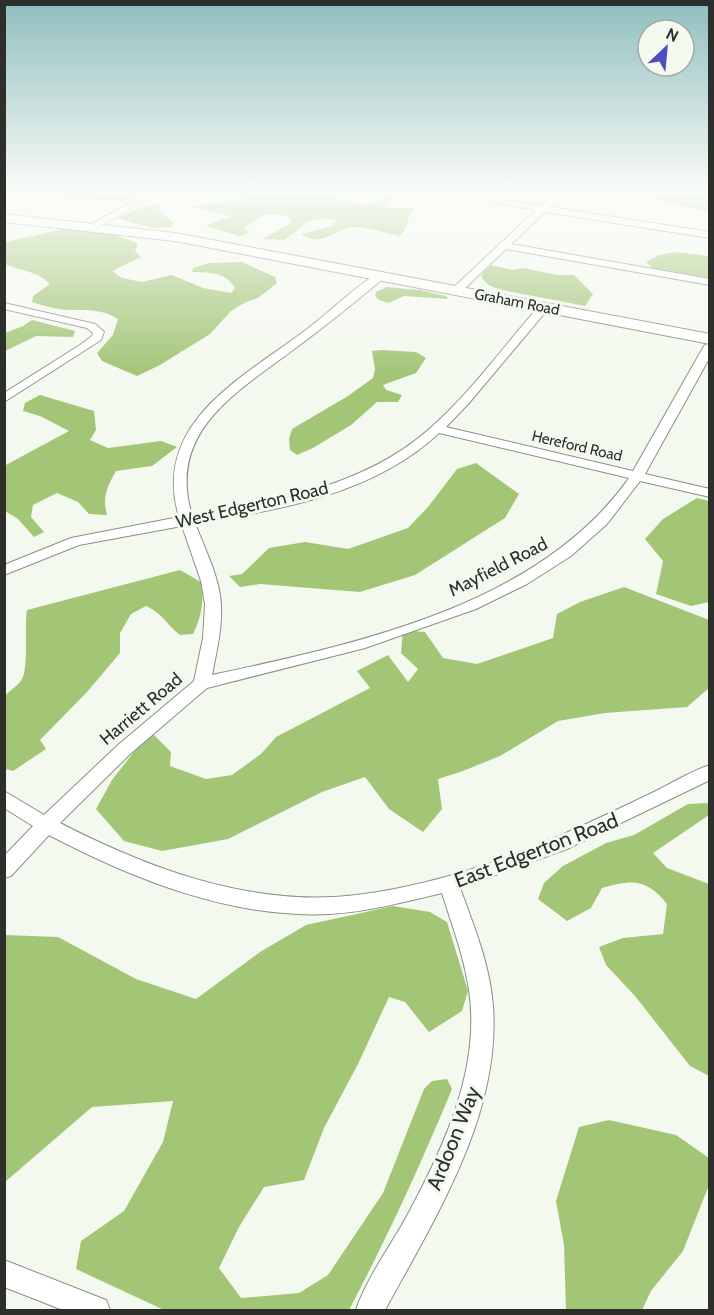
<svg xmlns="http://www.w3.org/2000/svg" width="714" height="1315" font-family="Cabin,sans-serif">
  <style>
    .forest { fill: #a2c576 }
    .lines { fill: none; stroke-linecap: round; stroke-linejoin: round }
    .minor-casing { stroke: #8b8f86; stroke-width: 2 }
    .secondary-casing { stroke: #8b8f86; stroke-width: 2 }
    .minor { fill: #fff; fill-rule: evenodd }
    .secondary { fill: #fff; fill-rule: evenodd }
    .labels { text-anchor: middle; dominant-baseline: central; stroke-width: 6; stroke-linejoin: round; paint-order: stroke }
    .far-street-label { font-size: 15px; fill: #2d2f2b; stroke: #f4f9ef }
    .street-label { font-size: 18px; fill: #2d2f2b; stroke: #f4f9ef }
    .near-street-label { font-size: 21px; fill: #2d2f2b; stroke: #f4f9ef }
  </style>
  <rect width="100%" height="100%" fill="#f4f9ef"/>
  <g class="forest">
    <polygon points="79,191 145,191 127,201 61,198 66,192"/>
    <path d="M236 191H289L302 194 324 195 332 191H350L336 198C346 203 367 207 377 202 382 200 385 195 390 193L395 194 386 203V207L415 208C406 216 409 228 400 236 386 233 370 228 356 227 337 226 322 250 301 234L332 226 337 220C303 215 308 225 284 240L263 239 292 222 288 216C268 212 260 215 245 228L249 233 239 236 205 226 231 216 191 207C209 202 229 205 246 197Z"/>
    <polygon points="674,191 709,191 709,212 652,199 660,195 672,194"/>
    <polygon points="151,204 161,205 158,210 174,223 172,227 153,228 116,218"/>
    <path d="M64 229C88 231 116 232 138 244L135 251 141 257 112 271 122 278 142 282 172 275 203 288 231 293 235 288C225 271 210 273 192 272L193 268 209 263 242 262 275 277 277 283 258 298 246 302 231 311 210 334 160 365 137 376 102 361 97 353 113 335 118 319C102 309 88 310 71 310 57 310 45 306 32 302L33 296 50 284C39 272 19 270 5 264V242Z"/>
    <polygon points="676,252 709,256 709,278 653,269 646,262 659,255"/>
    <path d="M491 265 512 270 523 268 557 275H574L593 294 585 306 502 290C492 287 485 285 481 275Z"/>
    <polygon points="387,287 420,290 446,296 448,299 404,296 388,303 379,300 375,296 376,292"/>
    <polygon points="32,320 75,331 73,337 36,336 5,351 5,333 23,326"/>
    <polygon points="381,350 416,352 426,358 416,373 383,385 386,390 402,395 398,402 377,402 351,425 313,448 297,455 290,450 289,439 292,429 348,396 373,378 375,369 372,351"/>
    <path d="M40 395 94 411 96 430 90 440 108 448 161 441 177 447 152 466 116 471C107 487 102 497 107 515L89 514 78 502 57 493 33 505 31 517 44 532 34 537 18 519 5 511 4 466 69 431 40 416 23 411 25 403Z"/>
    <polygon points="476,463 519,494 505,518 415,575 360,592 260,584 240,587 229,576 242,574 269,548 305,542 348,549 408,528 428,507 457,469"/>
    <polygon points="697,498 709,501 709,602 691,606 656,594 663,561 645,539 663,519"/>
    <path d="M180 570 201 582C204 602 202 615 193 634L180 635C165 623 163 614 146 606L131 614 120 633V653L87 692 40 740 46 749 13 771 5 769V696C9 691 19 685 22 679 29 665 24 629 27 610Z"/>
    <polygon points="624,587 709,620 709,688 687,707 605,713 558,721 500,756 463,771 438,779 442,809 423,832 389,809 365,777 322,792 228,839 162,851 124,841 96,809 112,780 150,731 171,752 170,766 206,779 232,775 261,754 276,737 370,688 357,671 388,655 408,682 418,669 401,653 403,630 425,632 443,658 477,664 553,638 557,614 580,602"/>
    <path d="M709 803V815L653 853 667 868 709 884V1076L690 1066 635 996 606 965 599 947 623 938 663 934 667 904C647 879 633 879 602 888L591 908 567 921 538 899 544 883 563 866 606 843 634 835 688 804Z"/>
    <path d="M393 906 430 912 447 922 468 991 462 1011 429 1032 405 1002 389 997 358 1064 324 1128 304 1180 264 1187 239 1227 219 1268 241 1298 299 1293 328 1275 383 1193 424 1089 432 1081 447 1079 452 1089C421 1164 387 1238 349 1310H164L76 1269 81 1241 124 1211 163 1142 173 1101 92 1107 5 1182V935L58 937 136 979 196 999 260 952 306 925Z"/>
    <polygon points="609,1120 676,1135 709,1158 709,1185 683,1251 651,1291 642,1310 566,1310 564,1245 556,1201 579,1127"/>
  </g>
  <g class="lines">
    <defs>
      <g id="minor">
        <polygon points="152,191 162,191 94,229 86,227"/>
        <polygon points="427,191 445,191 541,206 557,191 566,191 550,207 710,232 710,238 545,212 511,244 710,279 710,285 506,249 461,292 453,292 453,288 536,210"/>
        <path d="M380 273 385 276 384 278C355 302 327 325 297 347 239 391 166 430 192 515 274 502 362 487 427 431 470 394 503 347 540 305H548V309L469 403 446 427 633 471 704 346 710 343V357L645 474 710 489V497L640 481 607 524 571 556 527 584 476 609 365 648 207 688 130 754 60 823C130 859 205 889 284 896 369 905 479 871 557 837 591 822 623 807 656 791 674 782 691 771 710 765V780L567 849 460 888C474 926 490 965 493 1006 501 1115 435 1218 385 1310H356C366 1279 392 1244 408 1214 444 1147 481 1068 469 990 464 956 452 925 442 893 404 902 367 912 329 914 232 919 133 879 49 835L11 876 4 878V856L33 826 4 808V791L44 815 118 745 194 681 203 638 205 604 201 581 182 526 79 545 4 575V565L71 538 179 517C150 420 247 376 311 326 327 314 365 278 380 273ZM439 433 629 478C539 606 356 644 212 675 217 649 224 622 220 595 216 570 204 547 195 523 280 510 374 494 439 433Z"/>
        <polygon points="4,303 95,324 104,332 101,340 4,402 4,393 80,345 92,336 93,333 87,328 4,309"/>
        <polygon points="4,1260 106,1300 110,1310 63,1310 4,1287"/>
      </g>
      <polygon id="secondary" points="4,214 175,233 710,334 710,344 175,241 4,222"/>
    </defs>
    <use href="#minor" class="minor-casing"/>
    <use href="#secondary" class="secondary-casing"/>
    <use href="#minor" class="minor"/>
    <use href="#secondary" class="secondary"/>
  </g>
  <linearGradient id="sky" x2="0" y2="1"><stop stop-color="#8fbebe"/><stop offset="0.51" stop-color="#fafcf8"/><stop offset="1" stop-color="#fafcf8" stop-opacity="0"/></linearGradient>
  <rect width="714" height="375" fill="url(#sky)"/>
  <g class="labels">
    <g class="far-street-label">
      <text transform="translate(517 302) rotate(11)">Graham Road</text>
      <text transform="translate(577 446) rotate(13)">Hereford Road</text>
    </g>
    <g class="street-label">
      <text transform="translate(252 505) rotate(-13)">West Edgerton Road</text>
      <text transform="translate(498 567) rotate(-27)">Mayfield Road</text>
      <text transform="translate(141 709) rotate(-40)">Harriett Road</text>
    </g>
    <g class="near-street-label">
      <text transform="translate(536 850) rotate(-21)">East Edgerton Road</text>
      <text transform="translate(453 1138) rotate(-68)">Ardoon Way</text>
    </g>
  </g>
  <rect width="714" height="1315" fill="none" stroke="#2d2f2b" stroke-width="12"/>
  <g transform="translate(666 48) rotate(26)"><circle r="28" fill="#f4f9ef" stroke="#a4a8a1" stroke-width="1.5"/>
  <path d="M0-4.5L10 22L0 15L-10 22Z" fill="#4f4dc4"/>
  <text y="-9" font-size="16" font-weight="bold" text-anchor="middle" fill="#2d2f2b">N</text>
  </g>
</svg>
